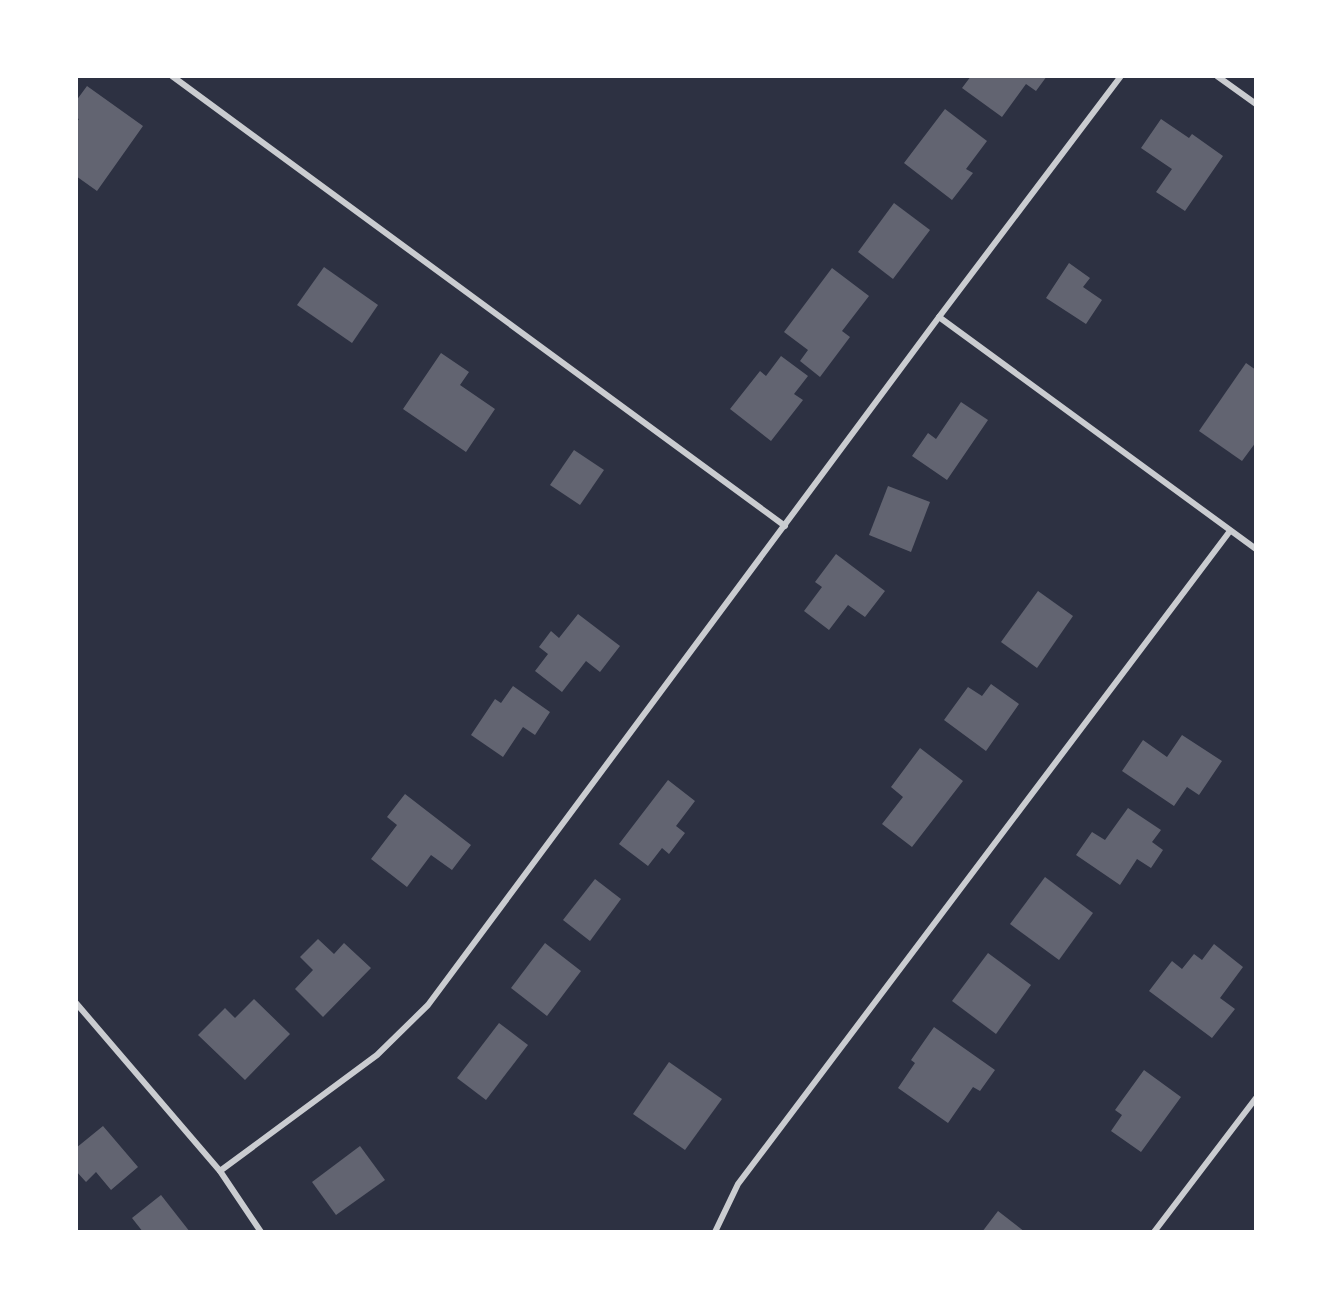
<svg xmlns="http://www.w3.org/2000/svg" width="1332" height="1308" font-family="'Public Sans',sans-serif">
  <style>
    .building { fill: #626471 }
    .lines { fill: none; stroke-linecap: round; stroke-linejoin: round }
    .minor { stroke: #caccd0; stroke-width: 6 }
  </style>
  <rect width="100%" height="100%" fill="#2d3142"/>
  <g class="building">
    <polygon points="971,76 1047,76 1036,91 1026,84 1002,117 962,88"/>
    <polygon points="87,86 143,126 97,191 76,176 76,123 79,119 76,118 76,101"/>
    <polygon points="945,109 987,141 966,169 973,173 952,200 904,163"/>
    <polygon points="1161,119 1189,138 1192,134 1223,156 1185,211 1156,192 1172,169 1141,148"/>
    <polygon points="894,203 930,230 893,279 858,252"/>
    <polygon points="1069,263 1090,278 1083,287 1102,300 1086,324 1046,298"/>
    <polygon points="324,267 378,305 352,343 297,305"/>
    <polygon points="832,268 869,296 842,331 850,337 820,377 800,361 808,350 784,332"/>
    <polygon points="441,353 469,372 460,385 495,409 466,452 403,409"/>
    <polygon points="781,356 808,376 794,394 803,400 771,441 730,409 760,371 766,376"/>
    <polygon points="1246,363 1256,370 1256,442 1242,461 1199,431"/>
    <polygon points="961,402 988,420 947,480 912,456 928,433 936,439"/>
    <polygon points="574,450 604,470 580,505 550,485"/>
    <polygon points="888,486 930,502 911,552 869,535"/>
    <polygon points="836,554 885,591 865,617 848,605 829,630 804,611 822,587 815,582"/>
    <polygon points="1038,591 1073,616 1037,668 1001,642"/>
    <polygon points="578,614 620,646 600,672 586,661 562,692 535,671 548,654 539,647 551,631 559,638"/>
    <polygon points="991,684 1019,704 986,751 944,720 968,687 982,696"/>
    <polygon points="513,686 550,712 535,735 523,727 503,757 471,735 495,699 501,703"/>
    <polygon points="1182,735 1222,761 1199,795 1187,787 1174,806 1122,771 1143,740 1167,757"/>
    <polygon points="920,748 963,781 912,847 882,824 903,797 891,787"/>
    <polygon points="668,780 695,801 676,826 685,833 669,854 662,848 648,866 619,844"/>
    <polygon points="405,794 471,845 452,870 431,855 407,887 371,859 397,825 387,817"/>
    <polygon points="1128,808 1161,830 1152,842 1163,850 1151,868 1137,859 1120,885 1076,855 1092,832 1105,840"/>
    <polygon points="1045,877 1093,913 1059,960 1010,924"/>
    <polygon points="595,879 621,899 590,941 563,920"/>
    <polygon points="318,939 334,954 344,943 371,968 323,1017 295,989 313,970 300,957"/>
    <polygon points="545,943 581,971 547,1016 511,988"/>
    <polygon points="1214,944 1243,967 1220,998 1235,1009 1212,1038 1149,991 1172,961 1182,969 1194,954 1202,960"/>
    <polygon points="988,953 1031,985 996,1034 952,1001"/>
    <polygon points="254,999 290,1034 245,1080 198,1035 225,1008 235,1018"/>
    <polygon points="499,1023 528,1045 486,1100 457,1078"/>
    <polygon points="934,1027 995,1070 980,1091 973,1087 948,1123 898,1088 915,1063 911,1060"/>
    <polygon points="669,1062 722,1099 685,1150 633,1114"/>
    <polygon points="1144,1070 1181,1097 1141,1152 1111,1131 1122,1115 1115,1110"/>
    <polygon points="103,1126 138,1167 111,1190 96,1172 86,1182 76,1171 76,1148"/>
    <polygon points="360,1146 385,1180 336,1215 312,1182"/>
    <polygon points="161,1195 190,1232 143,1232 132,1218"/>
    <polygon points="998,1211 1025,1232 982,1232"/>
  </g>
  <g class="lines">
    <g class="minor">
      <polyline points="172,76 785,526"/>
      <polyline points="1217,76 1256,104"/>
      <polyline points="939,317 1256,549"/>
      <polyline points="76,1003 220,1171 261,1232"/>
      <polyline points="220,1171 377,1055 428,1005 939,317 1121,76"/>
      <polyline points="715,1232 738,1184 1230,531"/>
      <polyline points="1154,1232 1256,1098"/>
    </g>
  </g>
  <rect width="1332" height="1308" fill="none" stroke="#ffffff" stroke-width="156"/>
</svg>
